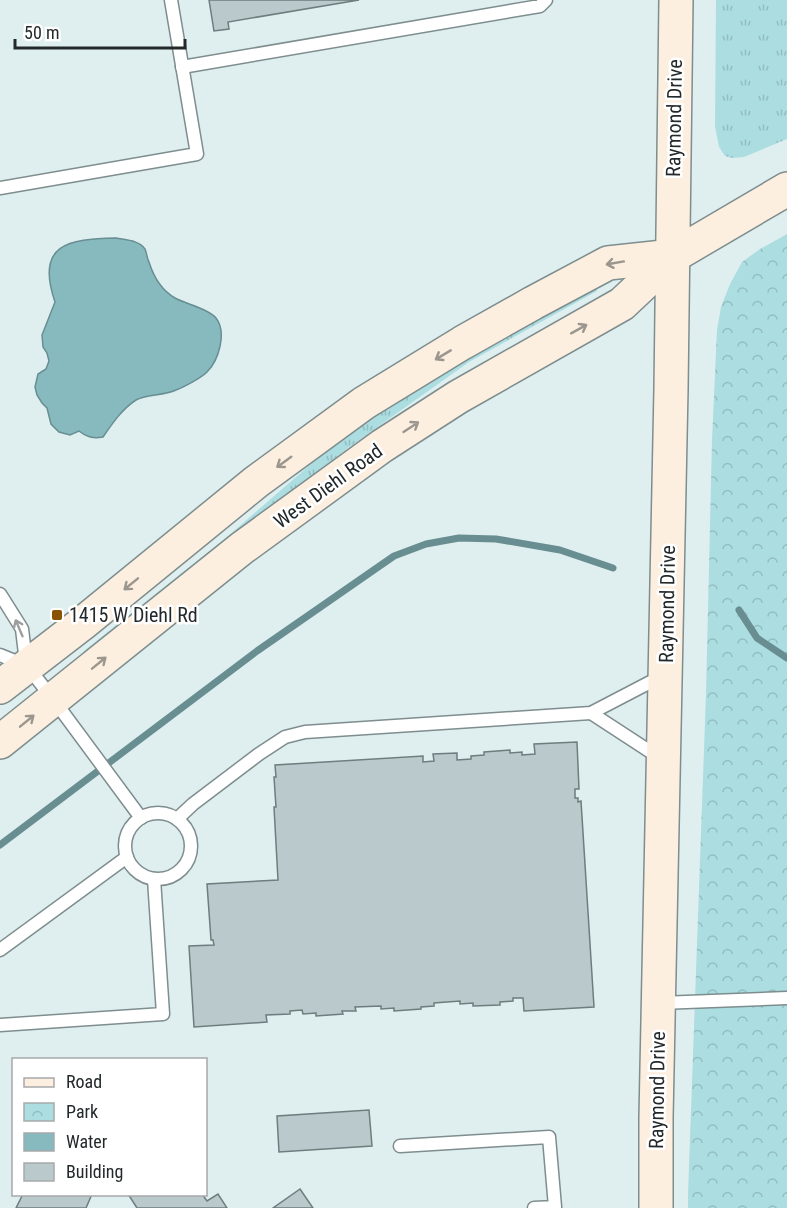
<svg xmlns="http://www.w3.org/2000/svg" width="787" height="1208" font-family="'Roboto Condensed',sans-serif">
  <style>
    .grass { fill: url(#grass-tufts) }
    .park { fill: url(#park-crowns) }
    .water { fill: #86babe; stroke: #688e92; stroke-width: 1.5 }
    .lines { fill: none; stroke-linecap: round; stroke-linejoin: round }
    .stream { stroke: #688e92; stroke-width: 7 }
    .building { fill: #bac9cb; stroke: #6e7d7e; stroke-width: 1.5 }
    .lane-casing { stroke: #7e8d8e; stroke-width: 15 }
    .secondary-casing { stroke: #7e8d8e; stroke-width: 36 }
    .lane { stroke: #fff; stroke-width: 12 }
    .secondary { stroke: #fdefe0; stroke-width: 33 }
    .oneway { stroke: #9b968e }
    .oneway2 { stroke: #9c9f9f }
    .poi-dot { fill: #885200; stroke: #fff; stroke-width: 2 }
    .labels { text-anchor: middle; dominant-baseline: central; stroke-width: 5; stroke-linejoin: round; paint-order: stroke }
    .street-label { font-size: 20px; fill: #23292a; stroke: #fff }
    .poi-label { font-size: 20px; fill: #23292a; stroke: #fff; text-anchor: start }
  </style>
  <defs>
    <pattern id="grass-tufts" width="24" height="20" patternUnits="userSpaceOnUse" patternTransform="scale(1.5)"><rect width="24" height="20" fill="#abdde1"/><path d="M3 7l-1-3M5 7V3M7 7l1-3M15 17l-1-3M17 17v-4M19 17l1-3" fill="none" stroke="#93bec1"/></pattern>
    <pattern id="park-crowns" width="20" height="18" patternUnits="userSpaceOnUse" patternTransform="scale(1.5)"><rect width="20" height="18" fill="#abdde1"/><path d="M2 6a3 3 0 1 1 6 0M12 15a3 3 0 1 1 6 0" fill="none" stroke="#93bec1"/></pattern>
  </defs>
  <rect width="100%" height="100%" fill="#dfeff0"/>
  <g class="grass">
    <polygon points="716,0 787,0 787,139 744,157 732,158 725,156 719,147 715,126"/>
    <polygon points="596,287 597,291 469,362 348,448 86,656 83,653 85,650 227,537 342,437 428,380 577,294"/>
  </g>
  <polygon class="park" points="787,234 787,1208 688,1208 688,1194 706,694 712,440 717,330 721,307 730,284 742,262 760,249"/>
  <path class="water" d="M116 238C125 240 139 240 145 249 147 253 147 259 149 262 154 278 161 290 175 298 186 304 209 309 216 318 227 332 219 360 207 372 201 378 184 387 176 390 163 396 146 394 136 400 122 409 112 424 103 437 93 439 87 437 79 431L70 435 59 432 51 424 47 408 42 403 37 395 35 387 38 374 46 369 49 361 47 353 43 347 42 335 55 302C35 244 68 239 116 238Z"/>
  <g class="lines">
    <g class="stream">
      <polyline points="739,610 757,638 787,658"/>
      <polyline points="0,845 257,651 394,556 426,544 459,538 496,539 560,550 613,568"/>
    </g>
  </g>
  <g class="building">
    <polygon points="209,0 359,0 228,22 229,29 214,31"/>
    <polygon points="577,742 579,789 575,789 575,798 578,798 578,802 581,801 594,1007 524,1011 523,998 513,998 513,1001 500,1002 500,1005 473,1006 473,1003 460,1004 460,1001 434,1003 434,1006 421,1007 421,1009 394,1011 394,1008 381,1009 381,1006 355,1007 356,1011 342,1011 343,1014 316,1016 316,1013 303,1014 302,1010 290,1011 290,1014 266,1015 267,1022 194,1027 189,946 214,945 213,940 211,940 207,884 278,880 274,807 276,807 274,777 276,777 275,765 423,756 423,762 434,761 433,754 457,753 457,760 471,759 471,756 484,755 484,752 510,750 510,753 522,752 522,755 535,754 534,744"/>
    <polygon points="369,1110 372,1146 279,1152 277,1116"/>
    <polygon points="300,1189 313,1208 273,1208"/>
    <polygon points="23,1194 92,1194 86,1208 16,1208"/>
    <polygon points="128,1194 202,1194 207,1201 218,1194 227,1208 137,1208"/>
  </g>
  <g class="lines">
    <defs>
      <g id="lane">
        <polyline points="182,67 540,6 546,0"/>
        <polyline points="0,188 197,154 171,0"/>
        <polyline points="0,594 22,629 26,662"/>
        <polyline points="0,655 27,666 53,699 141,818"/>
        <polyline points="591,713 660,758"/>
        <circle cx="158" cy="846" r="33"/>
        <polyline points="177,819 193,804 259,754 285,737 305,732 591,713 662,676"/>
        <polyline points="0,950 127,857"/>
        <polyline points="660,1003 787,998"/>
        <polyline points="0,1025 163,1014 154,879"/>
        <polyline points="400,1146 549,1137 555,1207 534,1208"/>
      </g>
      <g id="secondary">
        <polyline points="0,687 83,623 256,482 364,403 462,343 533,303 608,263 673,256"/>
        <polyline points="0,742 242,548 382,446 458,397 622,304 673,256 787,189"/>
        <polyline points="656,1208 656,1118 671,389 676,0"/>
      </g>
    </defs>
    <use href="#lane" class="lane-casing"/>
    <use href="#secondary" class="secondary-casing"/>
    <use href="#lane" class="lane"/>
    <use href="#secondary" class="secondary"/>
  </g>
  <defs><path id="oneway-shaft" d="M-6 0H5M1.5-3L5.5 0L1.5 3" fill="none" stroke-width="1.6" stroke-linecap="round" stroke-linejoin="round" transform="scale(1.5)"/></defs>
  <g class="oneway">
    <use href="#oneway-shaft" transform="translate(615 263) rotate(170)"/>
    <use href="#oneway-shaft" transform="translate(579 329) rotate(-29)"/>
    <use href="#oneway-shaft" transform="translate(443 355) rotate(149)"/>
    <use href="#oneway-shaft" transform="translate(411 427) rotate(-33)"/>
    <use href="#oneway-shaft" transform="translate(284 462) rotate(144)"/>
    <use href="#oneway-shaft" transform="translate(131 584) rotate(141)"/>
    <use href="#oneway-shaft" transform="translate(99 663) rotate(-39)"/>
    <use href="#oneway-shaft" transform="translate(27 721) rotate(-39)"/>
  </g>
  <use class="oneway2" href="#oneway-shaft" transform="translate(19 628) rotate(-113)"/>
  <rect class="poi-dot" x="51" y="609" width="12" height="12" rx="3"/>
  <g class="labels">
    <g class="street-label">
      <text transform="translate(674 118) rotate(-89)">Raymond Drive</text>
      <text transform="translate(328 486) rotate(-36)">West Diehl Road</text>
      <text transform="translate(667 604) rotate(-89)">Raymond Drive</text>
      <text transform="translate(657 1090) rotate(-89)">Raymond Drive</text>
    </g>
    <g class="poi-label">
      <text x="69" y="615">1415 W Diehl Rd</text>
    </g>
  </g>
  <rect x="12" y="1058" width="195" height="138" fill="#ffffff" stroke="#a7a9aa" stroke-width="1.5"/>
  <rect x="24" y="1078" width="30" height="9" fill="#fdefe0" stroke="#a7a9aa" stroke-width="1.5"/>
  <text x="66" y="1088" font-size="18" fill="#23292a">Road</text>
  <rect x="24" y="1103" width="30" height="18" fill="url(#park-crowns)" stroke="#a7a9aa" stroke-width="1.5"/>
  <text x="66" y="1118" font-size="18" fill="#23292a">Park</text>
  <rect x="24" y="1133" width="30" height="18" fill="#86babe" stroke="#a7a9aa" stroke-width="1.5"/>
  <text x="66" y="1148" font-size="18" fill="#23292a">Water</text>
  <rect x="24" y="1163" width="30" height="18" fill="#bac9cb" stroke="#a7a9aa" stroke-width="1.5"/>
  <text x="66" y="1178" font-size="18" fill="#23292a">Building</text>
  <path d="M15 39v9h170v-9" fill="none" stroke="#23292a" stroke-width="3"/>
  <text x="24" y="39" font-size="18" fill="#23292a" stroke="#ffffff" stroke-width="4.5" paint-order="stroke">50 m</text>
</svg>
